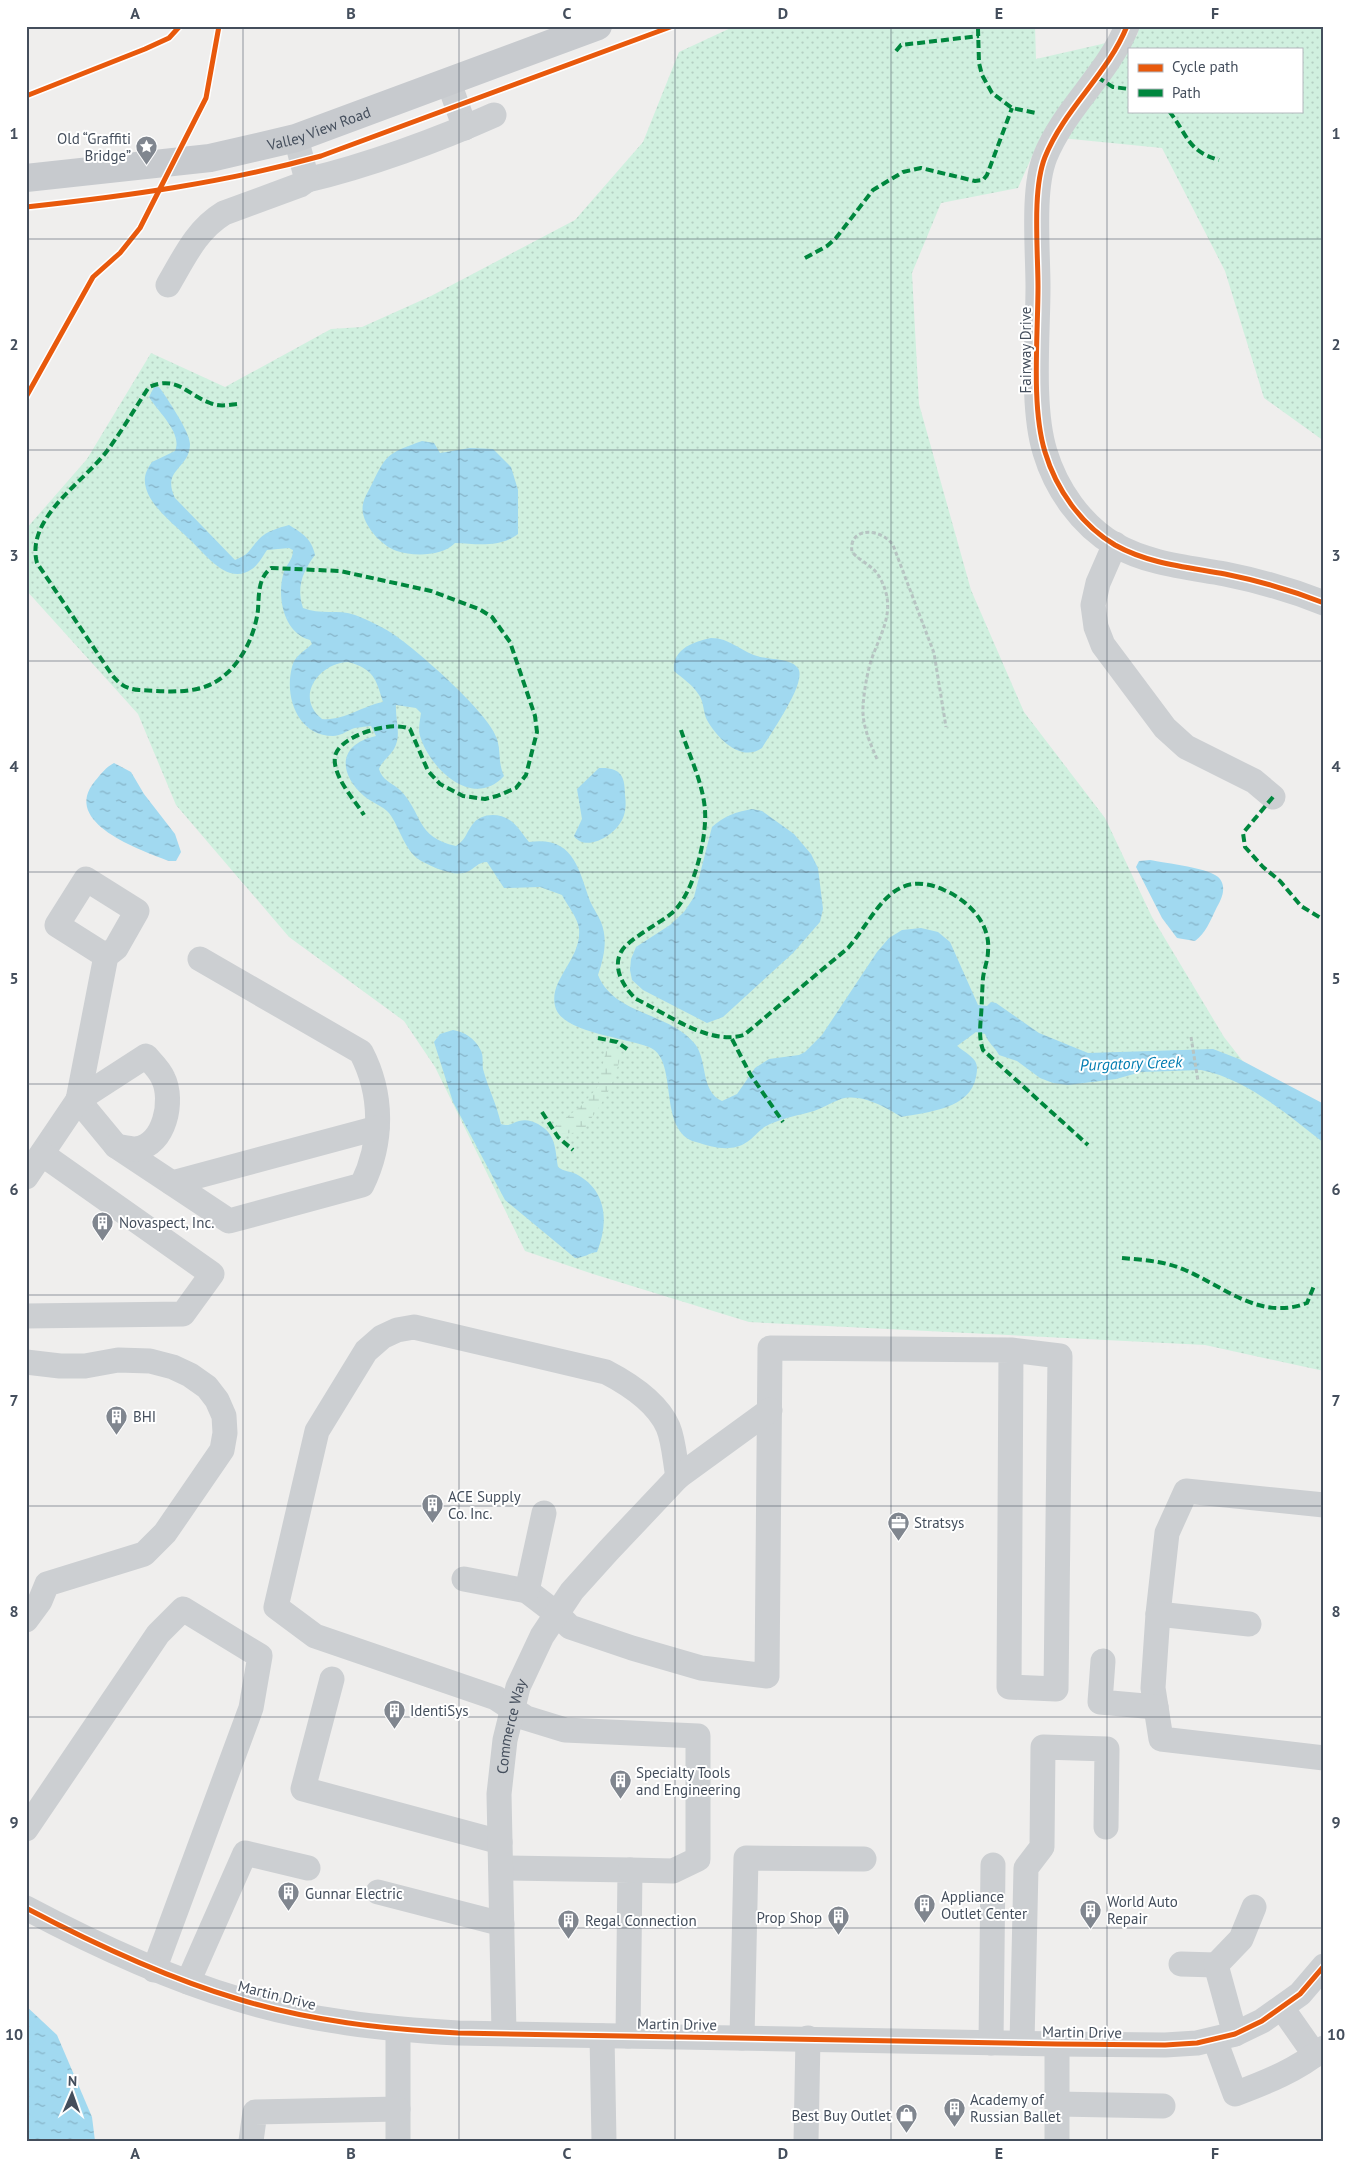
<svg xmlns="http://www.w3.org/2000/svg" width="1350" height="2167" font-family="'PT Sans',sans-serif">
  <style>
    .grass { fill: url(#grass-dots); fill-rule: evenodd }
    .wetland { fill: url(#wetland-marsh) }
    .water { fill: url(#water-ripples); fill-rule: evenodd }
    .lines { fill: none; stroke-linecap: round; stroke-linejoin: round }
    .path { stroke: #b7c4c2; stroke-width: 3; stroke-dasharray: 4 2.5; stroke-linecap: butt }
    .minor { stroke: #cccfd2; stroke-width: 25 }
    .major { stroke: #c7cace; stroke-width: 28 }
    .quiet { stroke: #00873e; stroke-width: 4; stroke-dasharray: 8 4; stroke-linecap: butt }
    .cycleway-casing { stroke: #fff; stroke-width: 8 }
    .cycleway { stroke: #e8590c; stroke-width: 5 }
    .grid { fill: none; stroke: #444e5c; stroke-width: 1; stroke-opacity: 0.55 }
    .labels { text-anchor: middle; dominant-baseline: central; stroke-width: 4; stroke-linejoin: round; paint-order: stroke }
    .street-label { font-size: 15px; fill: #444e5c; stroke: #fff }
    .poi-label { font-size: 15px; fill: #444e5c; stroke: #fff; text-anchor: start }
    .water-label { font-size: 16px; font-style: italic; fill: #017cb1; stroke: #fff }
    .neatline { fill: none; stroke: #444e5c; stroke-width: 2 }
    .grid-label { font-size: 16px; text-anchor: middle; font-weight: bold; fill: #444e5c }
  </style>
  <defs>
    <pattern id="grass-dots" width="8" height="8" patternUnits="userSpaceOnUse" patternTransform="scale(1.25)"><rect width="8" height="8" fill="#d0f0df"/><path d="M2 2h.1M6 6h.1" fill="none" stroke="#b4cfc2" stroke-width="1.8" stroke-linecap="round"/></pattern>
    <pattern id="wetland-marsh" width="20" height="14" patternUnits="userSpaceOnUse" patternTransform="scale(1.25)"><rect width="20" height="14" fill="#d0f0df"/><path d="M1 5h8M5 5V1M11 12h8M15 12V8" fill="none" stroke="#b4cfc2"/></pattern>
    <pattern id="water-ripples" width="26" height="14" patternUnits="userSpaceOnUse" patternTransform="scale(1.25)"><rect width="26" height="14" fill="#a1d9f0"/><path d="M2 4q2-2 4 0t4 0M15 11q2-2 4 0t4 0" fill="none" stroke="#85b2c6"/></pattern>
  </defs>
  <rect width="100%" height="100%" fill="#efeeed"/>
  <path class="grass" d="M735 26H1035L1036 59 1137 36 1139 26H1324V441L1264 398 1225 271 1162 148 1041 136 1018 188 941 203 912 273 919 404 971 590 1024 712 1105 818 1152 917 1224 1037 1256 1078 1324 1121V1371L1205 1345 749 1322 593 1274 525 1251 435 1067 404 1021 289 937 176 805 138 714 26 590V529L87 459 151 353 225 387 331 329 362 327 431 296 575 220 643 142 679 52ZM1129 49H1301V111H1129Z"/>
  <path class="wetland" d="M610 1048 620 1050 621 1054C613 1090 602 1103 582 1132L560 1134 554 1139 549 1131 581 1106 597 1088 606 1051Z"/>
  <g class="water">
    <path d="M154 387H159C167 398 190 432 190 444 190 469 161 469 175 498L235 560C250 554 249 550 259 539 267 531 278 528 289 525 302 533 312 539 315 555 303 571 296 587 303 608 319 615 339 609 355 615 368 620 385 628 396 636 420 653 489 713 497 739 501 752 498 763 504 776 473 810 430 769 420 736 418 730 420 720 421 713L416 708 396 705C395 720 402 735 394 749 389 757 382 761 379 769 382 780 392 783 400 790 423 813 415 837 456 846 466 839 465 835 472 825 480 813 499 812 511 821 518 826 523 835 529 842 573 836 578 867 590 901 593 908 598 915 601 922 608 940 604 957 598 975 614 1015 669 1012 695 1044 708 1061 700 1091 722 1101L737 1094 755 1068 769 1059 799 1055 805 1052 822 1035 877 952 889 938 902 930 921 928 938 932 950 942 978 1005 987 1006 991 1002 996 1003 1039 1033 1088 1053 1213 1049 1239 1059 1324 1104V1143C1288 1115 1247 1079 1201 1070L1141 1072 1116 1079 1068 1085 1053 1083 1040 1078 1017 1061 999 1055C995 1047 988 1043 985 1034L976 1032 957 1046C962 1050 971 1055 975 1061 978 1066 977 1071 976 1077 970 1109 928 1112 901 1117 886 1107 860 1093 841 1099 832 1102 823 1108 814 1111 799 1115 784 1118 770 1124 759 1129 756 1136 747 1142 731 1153 712 1147 696 1142 657 1132 679 1062 651 1048 629 1038 565 1033 556 1009 546 981 582 960 579 929 578 918 567 905 562 895L540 887 504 888 487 862C478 862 474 869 467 872 454 877 435 868 423 862 404 852 401 829 389 813 383 806 371 802 364 796 337 772 339 744 376 736L371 726C365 727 357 727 352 729 345 732 340 736 333 736 298 736 284 697 292 667 294 656 305 651 312 644L310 640C284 633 277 598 283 575 285 565 293 561 293 550L289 548 267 550C263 556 258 565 252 569 227 587 204 552 188 538 175 525 151 507 146 488 143 478 146 470 152 462L175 451C183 433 158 412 149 397ZM348 662C374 669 376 679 383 702 362 706 344 721 322 719 294 697 319 663 348 662Z"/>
    <path d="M422 441 434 443 440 453 470 448 493 449 511 467 518 490V534C500 548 477 544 455 543 443 556 414 557 397 551 381 546 359 522 363 504 364 498 369 490 372 484 387 452 390 453 422 441Z"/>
    <path d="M711 638C730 638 740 651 757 656 768 660 789 658 797 667 810 679 770 734 762 748 741 763 717 738 707 720 703 712 704 702 699 695 693 685 682 678 674 671 672 649 693 642 711 638Z"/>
    <path d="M114 763 131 772 144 794 175 834 181 852 176 861H169C141 850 60 823 95 781 101 774 106 767 114 763Z"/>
    <path d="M599 768C621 767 625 776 625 795 626 803 626 811 623 818 616 835 586 853 574 836L582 819 577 789Z"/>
    <path d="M752 809 762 811 794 834 811 854 818 868 823 909 820 922 793 953 723 1017 707 1023 643 990 632 980 630 970 631 959 636 947 670 925 684 912 694 897 712 827C724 816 736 812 752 809Z"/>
    <path d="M1150 860C1164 863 1213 868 1220 879 1227 889 1221 900 1216 909 1210 921 1206 933 1195 941L1177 938 1162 918 1136 867 1139 861Z"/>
    <path d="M453 1030C465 1032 474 1038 480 1049 484 1055 482 1062 483 1069 488 1088 497 1105 501 1124 509 1127 512 1123 519 1121 526 1119 532 1121 538 1124 556 1134 555 1148 558 1167 564 1172 570 1171 576 1174 607 1190 609 1222 597 1252 589 1253 584 1258 575 1258L505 1200 453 1102 434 1042 440 1034Z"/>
    <polygon points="26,2006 57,2035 92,2117 95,2141 26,2141"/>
  </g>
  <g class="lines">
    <g class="path">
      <path d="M877 759C870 743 862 725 863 707 864 691 867 673 872 658 882 630 897 609 880 578 874 566 861 562 852 552 848 527 880 527 893 545L934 653 946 727"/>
      <polyline points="1191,1037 1198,1081"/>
    </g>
    <g class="minor">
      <path d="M1127 26C1108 74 1064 109 1045 157 1032 190 1038 250 1038 287 1038 335 1031 407 1045 452 1056 489 1081 525 1115 545 1149 564 1187 567 1225 574 1260 581 1291 590 1324 603"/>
      <polyline points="449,83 465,128"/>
      <path d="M307 180C367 166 438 140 494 115"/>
      <path d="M168 285C184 258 196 230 224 213L300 185 307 180 296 138"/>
      <polyline points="1115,544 1098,583 1093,605 1096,627 1103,645 1165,728 1186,747 1254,781 1273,797"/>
      <path d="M78 1100 116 1146 229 1221 362 1185C383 1142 383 1094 361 1052L200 959"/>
      <polyline points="78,1100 106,956 116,948 137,911 86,879 57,925 106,956"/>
      <path d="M26 1177 78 1100 146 1056C152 1063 159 1069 163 1078 174 1100 165 1145 136 1149 130 1149 122 1147 116 1146"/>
      <polyline points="172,1183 377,1128"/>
      <polyline points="26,1316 183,1314 212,1274 42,1154"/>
      <polyline points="26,1362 60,1366 85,1366 118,1360 150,1361 173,1367 190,1375 207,1387 217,1400 224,1416 225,1433 222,1450 165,1533 144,1554 47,1584 40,1601 26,1620"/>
      <polyline points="464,1579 527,1591 557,1614 570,1627 632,1648 701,1668 767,1676 770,1348 1011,1350 1009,1687 1056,1689 1060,1356 1011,1350"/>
      <polyline points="527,1591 544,1513"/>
      <polyline points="1158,1614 1167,1533 1186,1491 1324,1505"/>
      <polyline points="1249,1624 1158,1614 1153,1688 1161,1739 1324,1758"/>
      <polyline points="1103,1661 1100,1702 1156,1707"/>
      <polyline points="332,1679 303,1789 500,1842"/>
      <polyline points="26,1829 158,1634 183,1609 260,1656 251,1708 154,1970"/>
      <polyline points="501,1868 630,1870 628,2036"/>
      <path d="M630 1870 673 1871 698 1859V1736L565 1730 526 1718 496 1698 315 1636 276 1607 317 1431 366 1351 382 1337 397 1330 414 1327 606 1372C629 1384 657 1402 668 1427 674 1441 675 1462 678 1477"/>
      <polyline points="378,1892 502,1924"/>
      <path d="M26 1908C94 1944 164 1977 238 1999 309 2021 384 2029 458 2033L1057 2044 1165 2045 1197 2043 1235 2034 1262 2021 1300 1994 1324 1966"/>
      <polyline points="1181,1964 1216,1965"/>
      <polyline points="188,1982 245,1853 308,1868"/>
      <polyline points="1282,2008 1315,2055"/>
      <polyline points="398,2030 398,2141"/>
      <path id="s1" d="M504 2033 499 1794 505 1740 518 1687 542 1636 572 1591 609 1550 678 1477 770 1410"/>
      <polyline points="1235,2034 1216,1965 1241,1939 1254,1907"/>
      <polyline points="602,2036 604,2141"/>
      <polyline points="742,2038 746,1858 864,1859"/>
      <path d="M1215 2040 1235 2094C1267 2082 1297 2070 1324 2048"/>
      <polyline points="991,2043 993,1865"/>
      <polyline points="1022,2043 1026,1868 1042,1847 1043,1747 1107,1749 1106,1827"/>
      <polyline points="1057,2104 1163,2106"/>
      <polyline points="251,2141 255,2112 398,2109"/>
      <polyline points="806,2141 808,2038"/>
      <polyline points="1057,2141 1057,2044"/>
    </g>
    <path class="major" id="s2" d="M26 178 210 158 296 138 598 26"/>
    <g class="quiet">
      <polyline points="978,28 979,63 982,75 992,93 1012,108 1036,113"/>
      <polyline points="896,51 901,45 979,36"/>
      <polyline points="1097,77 1113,87 1129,89"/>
      <path d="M1169 111C1188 135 1187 151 1219 160"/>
      <polyline points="805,258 827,246 836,238 873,190 903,172 921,168 975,181 983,180 987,175 1012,108"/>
      <path d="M237 404C228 405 219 407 210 403 186 394 177 375 149 387 135 408 122 431 107 451 84 482 25 518 37 563L112 675C120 685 127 689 139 690 158 691 178 693 197 689 232 682 254 643 258 610 259 594 258 578 271 568L340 571 431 591 479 609 492 617 510 642 535 716 537 732 526 775 516 788 497 796 485 799 463 796 440 784 428 771 410 729C393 720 340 735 335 756 332 776 354 799 364 815"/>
      <path d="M681 730C689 755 703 783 705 810 707 838 694 894 672 913 660 923 627 940 621 952 612 968 624 988 636 999 668 1014 709 1046 744 1035L848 948C876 916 891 866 944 890 968 900 991 924 988 951 988 960 984 969 983 978 982 990 982 1003 981 1016 980 1028 979 1039 983 1050L1088 1145"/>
      <polyline points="1273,797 1243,833 1245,847 1263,867 1280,881 1301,906 1324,920"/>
      <polyline points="598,1038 617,1042 627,1049"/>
      <polyline points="732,1039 750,1074 783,1122"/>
      <polyline points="542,1112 558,1137 573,1150"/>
      <path d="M1122 1258C1143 1260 1165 1261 1185 1270 1225 1287 1260 1321 1307 1303L1314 1286"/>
    </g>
    <defs>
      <g id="cycleway">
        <path d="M1127 26C1108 74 1064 109 1045 157 1032 190 1038 250 1038 287 1038 335 1031 407 1045 452 1056 489 1081 525 1115 545 1149 564 1187 567 1225 574 1260 581 1291 590 1324 603"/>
        <polyline points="26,96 145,49 169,38 180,26"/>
        <path d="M26 207C127 196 223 183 321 156L673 26"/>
        <polyline points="26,397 93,277 120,253 140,228 206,98 219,26"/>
        <path d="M26 1908C94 1944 164 1977 238 1999 309 2021 384 2029 458 2033L1057 2044 1165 2045 1197 2043 1235 2034 1262 2021 1300 1994 1324 1966"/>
      </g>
    </defs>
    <use href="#cycleway" class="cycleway-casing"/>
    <use href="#cycleway" class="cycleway"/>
  </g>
  <path class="grid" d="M243 26V2141M459 26V2141M675 26V2141M891 26V2141M1107 26V2141M26 239H1324M26 450H1324M26 661H1324M26 872H1324M26 1084H1324M26 1295H1324M26 1506H1324M26 1717H1324M26 1928H1324"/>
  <defs>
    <symbol id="sight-pin" viewBox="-11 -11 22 30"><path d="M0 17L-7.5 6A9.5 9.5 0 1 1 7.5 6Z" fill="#80868f" stroke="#fff"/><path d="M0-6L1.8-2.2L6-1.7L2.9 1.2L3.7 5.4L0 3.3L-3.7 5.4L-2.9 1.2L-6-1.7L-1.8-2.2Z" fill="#fff"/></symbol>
    <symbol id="building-pin" viewBox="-11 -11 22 30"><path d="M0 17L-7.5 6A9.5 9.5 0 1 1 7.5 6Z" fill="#80868f" stroke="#fff"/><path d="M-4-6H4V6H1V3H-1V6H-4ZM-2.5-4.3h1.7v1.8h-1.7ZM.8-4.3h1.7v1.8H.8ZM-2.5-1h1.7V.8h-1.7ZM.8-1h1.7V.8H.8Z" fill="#fff"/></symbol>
    <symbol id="office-pin" viewBox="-11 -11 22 30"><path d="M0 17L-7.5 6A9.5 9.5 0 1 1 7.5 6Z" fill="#80868f" stroke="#fff"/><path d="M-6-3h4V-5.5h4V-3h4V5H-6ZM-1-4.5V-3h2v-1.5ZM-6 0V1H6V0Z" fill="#fff"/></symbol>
    <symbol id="shop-pin" viewBox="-11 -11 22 30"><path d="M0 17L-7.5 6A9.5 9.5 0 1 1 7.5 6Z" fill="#80868f" stroke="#fff"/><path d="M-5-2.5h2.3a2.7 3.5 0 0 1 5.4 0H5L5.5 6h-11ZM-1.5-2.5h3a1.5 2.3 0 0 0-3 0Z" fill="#fff"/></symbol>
  </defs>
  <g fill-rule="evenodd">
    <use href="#sight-pin" x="134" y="134" width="25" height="34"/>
    <use href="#building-pin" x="90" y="1210" width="25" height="34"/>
    <use href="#building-pin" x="104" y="1404" width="25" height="34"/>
    <use href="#building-pin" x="420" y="1492" width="25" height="34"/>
    <use href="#office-pin" x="886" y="1510" width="25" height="34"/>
    <use href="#building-pin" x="382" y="1698" width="25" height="34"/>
    <use href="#building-pin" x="608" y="1768" width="25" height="34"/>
    <use href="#building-pin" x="276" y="1880" width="25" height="34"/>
    <use href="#building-pin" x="912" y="1892" width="25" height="34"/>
    <use href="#building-pin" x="1078" y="1898" width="25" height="34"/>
    <use href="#building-pin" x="826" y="1904" width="25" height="34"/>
    <use href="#building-pin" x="556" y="1908" width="25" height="34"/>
    <use href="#building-pin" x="942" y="2096" width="25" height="34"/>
    <use href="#shop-pin" x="894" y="2102" width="25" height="34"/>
  </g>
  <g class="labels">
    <g class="street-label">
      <text stroke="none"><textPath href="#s2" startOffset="298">Valley View Road</textPath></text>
      <text transform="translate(1025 350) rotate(-90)">Fairway Drive</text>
      <text stroke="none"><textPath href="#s1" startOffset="308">Commerce Way</textPath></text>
      <text transform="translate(277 1995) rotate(14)">Martin Drive</text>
      <text transform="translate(677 2024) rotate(1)">Martin Drive</text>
      <text transform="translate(1082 2032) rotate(1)">Martin Drive</text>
    </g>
    <g class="poi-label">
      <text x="131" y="138" text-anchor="end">Old “Graffiti<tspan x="131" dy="17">Bridge”</tspan></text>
      <text x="119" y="1222">Novaspect, Inc.</text>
      <text x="133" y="1416">BHI</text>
      <text x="448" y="1496">ACE Supply<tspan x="448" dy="17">Co. Inc.</tspan></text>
      <text x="914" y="1522">Stratsys</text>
      <text x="410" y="1710">IdentiSys</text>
      <text x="636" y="1772">Specialty Tools<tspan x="636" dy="17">and Engineering</tspan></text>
      <text x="305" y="1893">Gunnar Electric</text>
      <text x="941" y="1896">Appliance<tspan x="941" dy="17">Outlet Center</tspan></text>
      <text x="1107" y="1901">World Auto<tspan x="1107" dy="17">Repair</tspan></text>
      <text x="822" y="1917" text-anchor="end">Prop Shop</text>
      <text x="585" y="1920">Regal Connection</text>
      <text x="970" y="2099">Academy of<tspan x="970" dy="17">Russian Ballet</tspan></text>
      <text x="891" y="2115" text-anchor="end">Best Buy Outlet</text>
    </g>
    <g class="water-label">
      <text transform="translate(1131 1063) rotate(-2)">Purgatory Creek</text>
    </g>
  </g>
  <rect width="1350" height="2167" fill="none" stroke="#ffffff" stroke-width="55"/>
  <rect x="1128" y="48" width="175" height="65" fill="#ffffff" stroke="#b4b8be"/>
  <rect x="1138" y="64" width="25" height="8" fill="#e8590c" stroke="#b4b8be"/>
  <text x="1172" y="72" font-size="15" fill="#444e5c">Cycle path</text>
  <rect x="1138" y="89" width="25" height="8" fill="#00873e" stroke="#b4b8be"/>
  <text x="1172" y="98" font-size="15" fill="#444e5c">Path</text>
  <g transform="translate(72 2094) rotate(2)" stroke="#ffffff" stroke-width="4" paint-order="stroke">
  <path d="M0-4L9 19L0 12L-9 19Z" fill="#444e5c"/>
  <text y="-8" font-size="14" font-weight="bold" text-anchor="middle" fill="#444e5c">N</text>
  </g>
  <rect x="28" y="28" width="1294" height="2112" class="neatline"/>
  <g class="grid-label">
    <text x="135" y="19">A</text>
    <text x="351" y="19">B</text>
    <text x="567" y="19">C</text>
    <text x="783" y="19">D</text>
    <text x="999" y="19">E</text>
    <text x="1215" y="19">F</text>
    <text x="14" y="139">1</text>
    <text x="1336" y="139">1</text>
    <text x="14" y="350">2</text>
    <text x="1336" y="350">2</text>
    <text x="14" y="561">3</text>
    <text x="1336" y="561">3</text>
    <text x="14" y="772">4</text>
    <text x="1336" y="772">4</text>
    <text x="14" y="984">5</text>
    <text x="1336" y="984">5</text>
    <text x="14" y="1195">6</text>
    <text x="1336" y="1195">6</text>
    <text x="14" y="1406">7</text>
    <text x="1336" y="1406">7</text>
    <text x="14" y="1617">8</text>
    <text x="1336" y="1617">8</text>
    <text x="14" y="1828">9</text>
    <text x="1336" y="1828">9</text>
    <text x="14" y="2040">10</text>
    <text x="1336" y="2040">10</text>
    <text x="135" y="2159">A</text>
    <text x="351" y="2159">B</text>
    <text x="567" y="2159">C</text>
    <text x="783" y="2159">D</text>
    <text x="999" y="2159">E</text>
    <text x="1215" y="2159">F</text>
  </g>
</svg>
